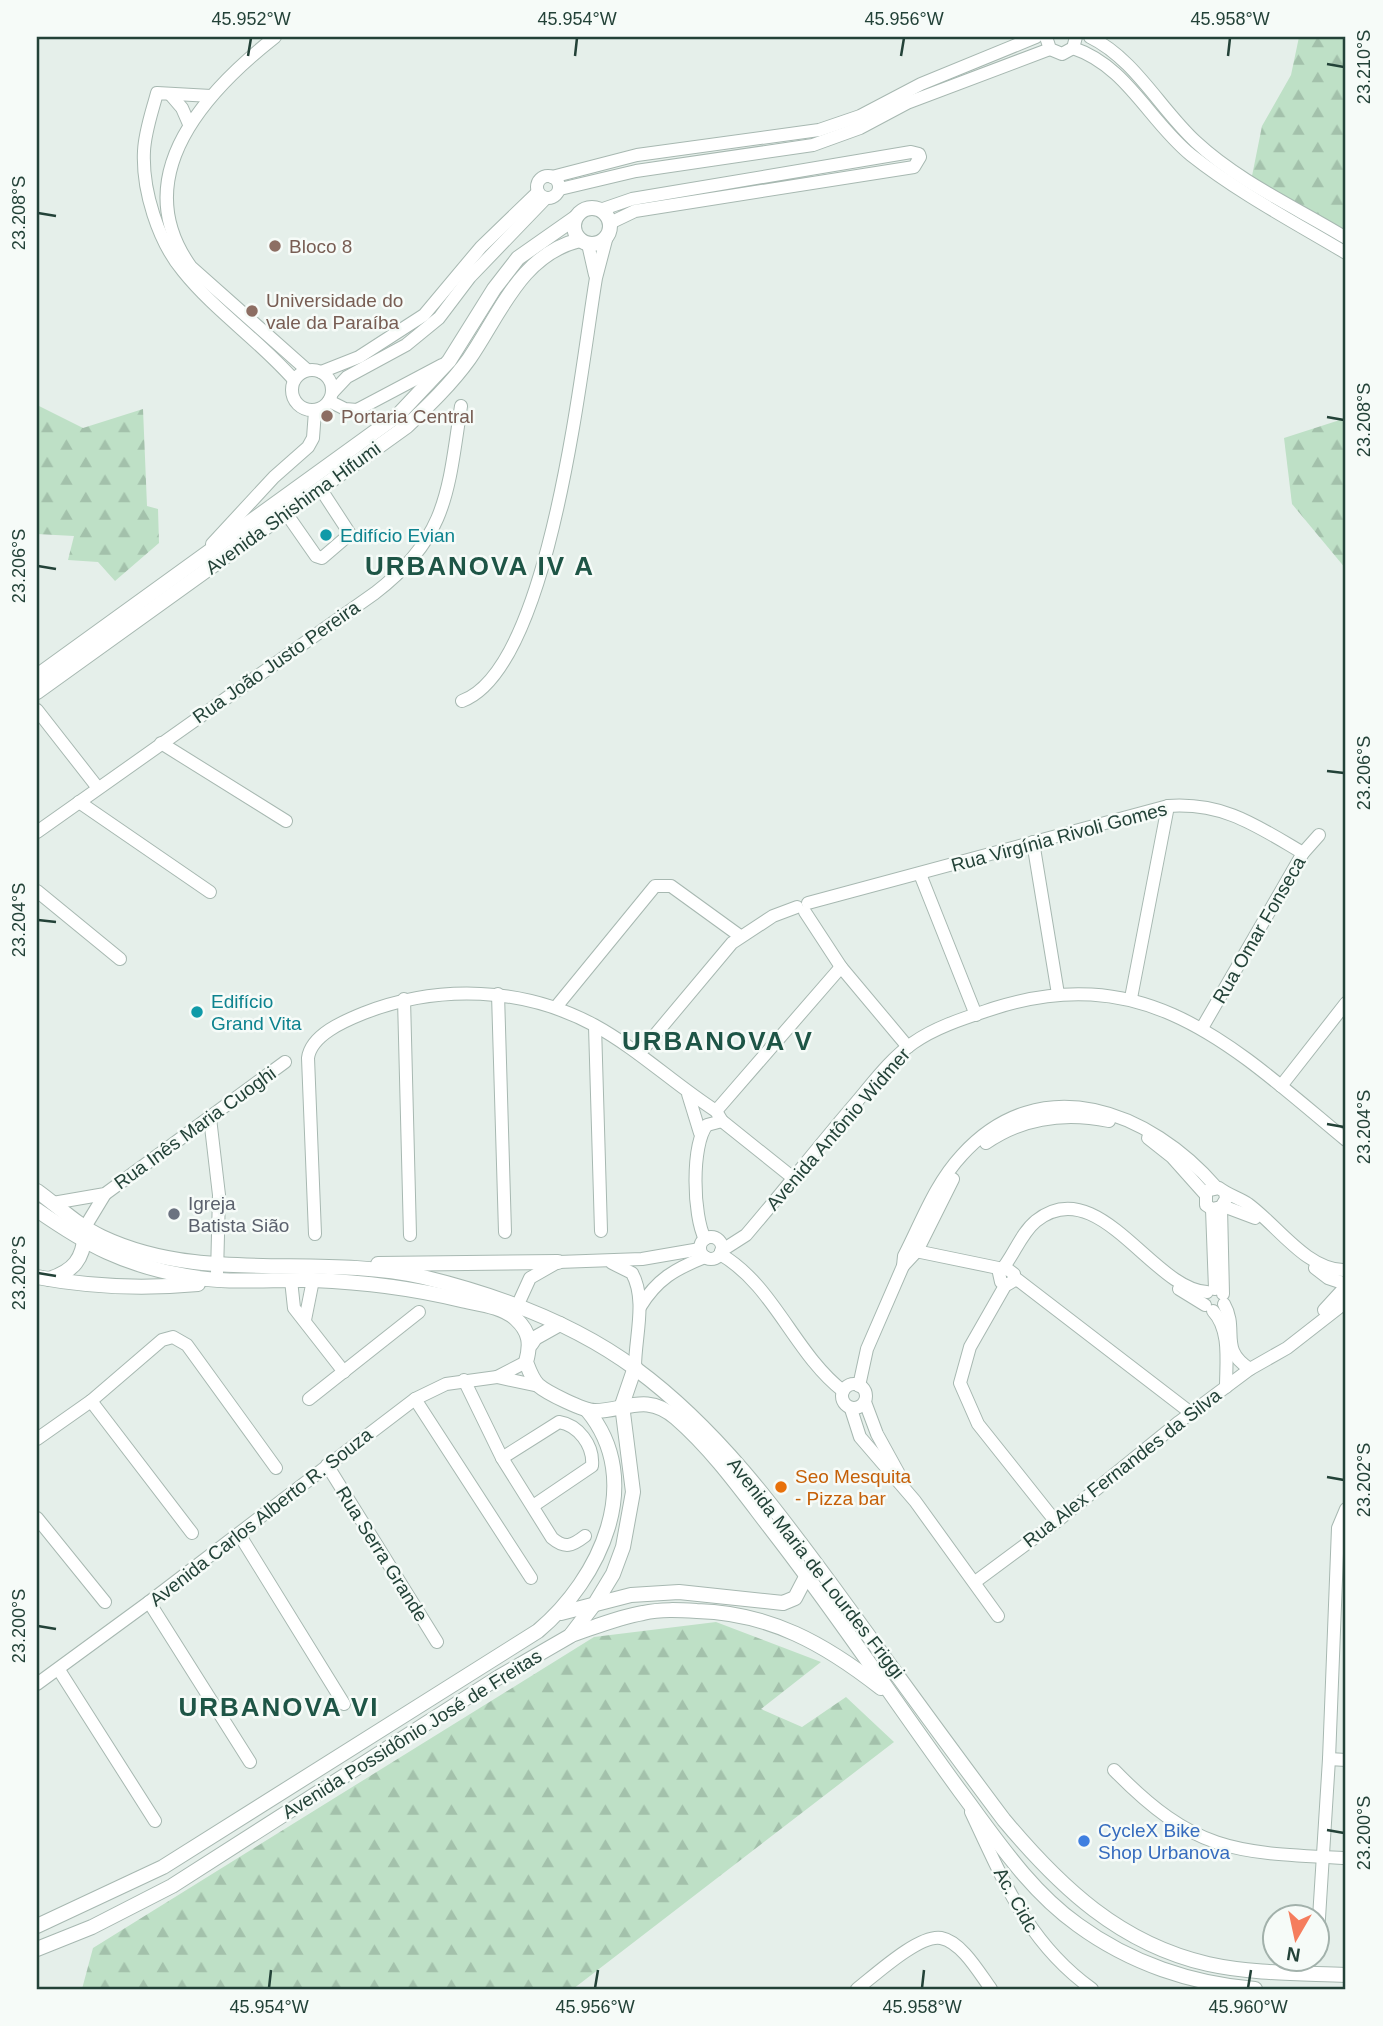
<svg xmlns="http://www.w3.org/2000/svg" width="1383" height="2026" font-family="Arial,sans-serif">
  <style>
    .forest { fill: url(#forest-firs) }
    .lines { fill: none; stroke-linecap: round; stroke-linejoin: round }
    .minor-casing { stroke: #a7b8b1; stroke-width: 14 }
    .tertiary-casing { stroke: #a7b8b1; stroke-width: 16 }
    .minor { stroke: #fff; stroke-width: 12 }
    .tertiary { stroke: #fff; stroke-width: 14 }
    .ticks { fill: none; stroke: #234238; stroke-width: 2.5 }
    .education-dot { fill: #8d6e63; stroke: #f6fbf8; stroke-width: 2.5 }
    .culture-dot { fill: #0f9aa8; stroke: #f6fbf8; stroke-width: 2.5 }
    .worship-dot { fill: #6b7280; stroke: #f6fbf8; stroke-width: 2.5 }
    .food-dot { fill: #e8710a; stroke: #f6fbf8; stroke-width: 2.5 }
    .shop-dot { fill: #3f7fe0; stroke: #f6fbf8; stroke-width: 2.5 }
    .labels { text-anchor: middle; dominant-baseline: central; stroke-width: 5; stroke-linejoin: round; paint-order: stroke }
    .education-label { font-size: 19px; fill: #785e54; stroke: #f6fbf8; text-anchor: start }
    .street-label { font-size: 19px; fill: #234238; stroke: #f6fbf8 }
    .culture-label { font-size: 19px; fill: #0d838f; stroke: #f6fbf8; text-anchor: start }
    .worship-label { font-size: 19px; fill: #5b616d; stroke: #f6fbf8; text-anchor: start }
    .food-label { font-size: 19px; fill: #c56008; stroke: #f6fbf8; text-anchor: start }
    .shop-label { font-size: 19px; fill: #366cbe; stroke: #f6fbf8; text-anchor: start }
    .district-label { font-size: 26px; font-weight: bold; letter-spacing: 2px; fill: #1e5546; stroke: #f6fbf8 }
    .neatline { fill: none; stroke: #234238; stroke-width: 2.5 }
    .ticks-label { font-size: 18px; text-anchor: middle; fill: #234238 }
  </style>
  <defs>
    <pattern id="forest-firs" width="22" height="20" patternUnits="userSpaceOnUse" patternTransform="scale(1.75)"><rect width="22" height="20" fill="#bee0c6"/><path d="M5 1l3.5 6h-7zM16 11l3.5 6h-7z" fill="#a3c1ab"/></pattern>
  </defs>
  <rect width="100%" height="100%" fill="#e5efea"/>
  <g class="forest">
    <polygon points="1299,37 1346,37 1346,238 1251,181 1262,126 1291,75"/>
    <polygon points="37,405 83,428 143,409 147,506 158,509 159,543 115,581 98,562 68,560 74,536 37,534"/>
    <polygon points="1346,418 1346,569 1292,504 1284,438"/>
    <polygon points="716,1622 821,1662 761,1709 802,1727 846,1697 894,1742 573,1989 82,1989 93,1948 594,1637"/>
  </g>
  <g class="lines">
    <defs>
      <g id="minor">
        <path d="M275 37C205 92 126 177 191 267L307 370"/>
        <polyline points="1046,37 1050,49 1062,54 1073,48 1076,37"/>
        <path d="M1090 37C1135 59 1160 109 1196 142 1239 182 1297 208 1346 238"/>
        <path d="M1073 48C1127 66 1149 121 1191 155 1239 193 1294 222 1346 253"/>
        <polyline points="170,94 182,108 189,124"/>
        <path d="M211 96 157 93C152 112 145 131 144 151 142 190 158 241 183 271 215 311 260 341 294 380"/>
        <circle cx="548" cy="187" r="11"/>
        <polyline points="552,177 637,155 819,130 860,116 921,84 1036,37"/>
        <polyline points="560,189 636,171 813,145 860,128 907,103 1050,49"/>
        <polyline points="600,210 632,199 911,152 919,154 920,157 914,167 635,211 610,223"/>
        <polyline points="588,244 595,275"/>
        <circle cx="312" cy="390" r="20"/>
        <polyline points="321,372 359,357 424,315 481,247 538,192"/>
        <polyline points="332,393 347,377 406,345 439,318 470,277 546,198"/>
        <polyline points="329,401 345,409 357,410 442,365"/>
        <polyline points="286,513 316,556 322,558 350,534 320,488"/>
        <polyline points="212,544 274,477 308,447 313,438 315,411"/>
        <path d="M462 701C551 668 581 367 596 278L607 236"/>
        <polyline points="37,710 98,788"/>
        <polyline points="161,743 286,821"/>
        <polyline points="79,802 210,892"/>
        <path d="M37 832 375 593C448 537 448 491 461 406"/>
        <polyline points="1033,842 1058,994"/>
        <polyline points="920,874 976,1015"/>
        <polyline points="37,891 120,959"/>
        <path d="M808 903 1168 806C1224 802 1257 826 1303 853"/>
        <polyline points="805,912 841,967 908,1047"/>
        <polyline points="498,994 505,1232"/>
        <polyline points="1131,998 1168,806"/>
        <polyline points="404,999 410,1235"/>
        <polyline points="556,1007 655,886 671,886 740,936"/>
        <polyline points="595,1026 601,1231"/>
        <polyline points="1202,1028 1303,853 1319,835"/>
        <polyline points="639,1054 732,943 773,916 797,907"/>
        <polyline points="1281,1086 1346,1003"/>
        <polyline points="688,1094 700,1133"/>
        <polyline points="716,1111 841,967"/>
        <polyline points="210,1118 219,1195 217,1274"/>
        <polyline points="1148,1138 1172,1157 1205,1194"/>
        <path d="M986 1143C1024 1117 1065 1112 1109 1121"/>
        <path d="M1225 1192 1226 1199 1221 1207 1212 1209 1206 1205V1191L1219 1188C1228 1195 1239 1198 1248 1204 1277 1225 1306 1269 1343 1270"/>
        <polyline points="53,1203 105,1194 285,1062"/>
        <polyline points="1223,1206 1255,1218"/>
        <polyline points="1221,1207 1223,1294"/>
        <polyline points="1212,1209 1215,1289"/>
        <polyline points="85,1227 105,1194"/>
        <path d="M315 1234 308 1058C311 1035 344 1021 364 1013 439 984 523 987 594 1025 638 1049 674 1084 716 1111L722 1121 792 1177"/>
        <circle cx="711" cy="1248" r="11"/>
        <path d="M705 1239C693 1216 691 1145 707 1125L722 1121"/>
        <polyline points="911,1250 1003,1269"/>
        <path d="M721 1251 746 1235C783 1192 817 1148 854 1105 872 1084 890 1059 913 1043 937 1026 968 1017 995 1008 1149 959 1236 1049 1346 1140"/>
        <path d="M720 1254C774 1285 794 1353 843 1391"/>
        <path d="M612 1263 632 1273C647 1300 635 1337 635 1367"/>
        <polyline points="903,1266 917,1251 953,1179"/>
        <path d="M1006 1268 1014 1274 1013 1281 1008 1284 1001 1282 999 1273C1013 1258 1020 1234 1036 1221 1098 1171 1153 1290 1207 1292"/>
        <polyline points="1315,1268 1328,1278 1343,1283"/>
        <polyline points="1014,1277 1191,1413"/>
        <polyline points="291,1280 294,1308 344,1372"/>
        <polyline points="1006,1284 970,1347 960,1383 978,1424 1056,1522"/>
        <polyline points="1179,1289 1205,1305"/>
        <path d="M1224 1304C1239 1330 1218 1349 1250 1369"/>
        <path d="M640 1307C657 1279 675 1269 705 1257"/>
        <polyline points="1324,1310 1346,1286"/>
        <path d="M1213 1311C1231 1330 1226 1363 1226 1387"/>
        <polyline points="514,1313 530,1278 558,1262 642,1259 700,1249"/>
        <polyline points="305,1320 313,1280"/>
        <polyline points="526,1362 497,1377 539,1386"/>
        <path d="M464 1380 502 1458 552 1538C565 1549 572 1546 585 1536"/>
        <circle cx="854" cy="1396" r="12"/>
        <path d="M859 1386 867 1349 903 1266 904 1256C922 1221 935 1184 962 1155 1041 1068 1150 1111 1216 1187"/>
        <polyline points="309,1399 419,1312"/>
        <polyline points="415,1399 531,1578"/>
        <polyline points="91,1401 192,1533"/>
        <polyline points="865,1402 877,1434 899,1474"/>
        <polyline points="851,1409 860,1437 915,1501 998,1616"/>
        <polyline points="37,1439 91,1401 162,1340 173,1337 187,1345 276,1468"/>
        <path d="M502 1458 559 1422C578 1425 594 1445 592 1466L533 1506"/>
        <polyline points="327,1465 437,1642"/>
        <polyline points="37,1518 105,1602"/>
        <polyline points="239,1534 344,1704"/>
        <polyline points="975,1582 1056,1522 1179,1422 1250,1369 1287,1348 1346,1302"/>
        <polyline points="149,1602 250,1762"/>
        <polyline points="59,1670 155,1821"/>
        <polyline points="37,1684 149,1602 415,1399 446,1384 497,1377"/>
        <polyline points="1329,1759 1346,1760"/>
        <path d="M1114 1770C1195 1853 1236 1853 1346 1858"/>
        <path d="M971 1812C1004 1882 1028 1943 1092 1989"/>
        <polyline points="1318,1934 1329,1759 1338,1528 1346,1509"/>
        <path d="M857 1989C874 1976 919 1934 941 1938 962 1942 980 1974 991 1989"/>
      </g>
      <g id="tertiary">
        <circle cx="592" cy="226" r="18"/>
        <polyline points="37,676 398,415 449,361 494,289 518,258 575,218"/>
        <path d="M37 692 407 426C429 405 451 384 469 359 500 314 521 254 580 240"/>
        <path d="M37 1191C58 1206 78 1226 102 1237 203 1285 317 1253 423 1277 497 1295 574 1323 636 1369 716 1428 775 1508 833 1587 890 1665 946 1743 1004 1820 1060 1887 1120 1944 1208 1964 1253 1974 1301 1973 1346 1975"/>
        <path d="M37 1210C89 1246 122 1264 186 1276 228 1284 271 1279 313 1280 364 1282 412 1288 461 1300 478 1304 502 1306 516 1319 530 1332 531 1344 526 1362 529 1370 532 1379 538 1385 547 1393 584 1411 595 1411 625 1411 646 1392 676 1418 714 1451 744 1494 775 1534 840 1618 898 1706 960 1791 996 1839 1029 1890 1078 1925 1130 1963 1192 1984 1255 1989"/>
        <polyline points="378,1264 558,1262"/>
        <path d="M37 1277C90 1287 144 1289 198 1284"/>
        <path d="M49 1279C74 1271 83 1259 85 1234"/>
        <polyline points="531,1344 535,1338 560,1324"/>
        <polyline points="561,1613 631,1595 679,1592 783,1603 795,1598 807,1575"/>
        <path d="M571 1635C595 1627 619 1617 643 1613 661 1609 679 1610 697 1611 770 1613 825 1644 881 1688"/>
        <path d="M37 1926 163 1867 538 1631C600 1579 646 1481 587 1410"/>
        <polyline points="37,1949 92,1927 172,1886 499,1677 570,1636 596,1602 613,1574 623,1547 633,1492 622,1405 635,1367"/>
      </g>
    </defs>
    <use href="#minor" class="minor-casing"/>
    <use href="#tertiary" class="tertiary-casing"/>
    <use href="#minor" class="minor"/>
    <use href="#tertiary" class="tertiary"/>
  </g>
  <path class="ticks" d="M248 56 251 38M575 56 577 38M901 56 904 38M1228 56 1230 38M1327 64 1344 67M38 213 56 216M1327 417 1344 420M38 566 56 569M1327 771 1344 773M38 920 56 922M1327 1124 1344 1127M38 1273 56 1276M1327 1477 1344 1480M38 1626 56 1629M1327 1830 1344 1833M269 1988 271 1970M595 1988 598 1970M922 1988 924 1970M1248 1988 1251 1970"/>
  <g class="education-dot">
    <circle cx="275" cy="246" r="7"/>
    <circle cx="252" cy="311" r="7"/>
    <circle cx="327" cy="416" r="7"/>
  </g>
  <g class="culture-dot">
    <circle cx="326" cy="535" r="7"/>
    <circle cx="197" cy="1012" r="7"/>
  </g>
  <circle class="worship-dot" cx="174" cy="1214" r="7"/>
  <circle class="food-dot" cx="781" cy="1487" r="7"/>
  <circle class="shop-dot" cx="1084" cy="1841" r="7"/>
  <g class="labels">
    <g class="education-label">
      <text x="289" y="246">Bloco 8</text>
      <text x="266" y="300">Universidade do<tspan x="266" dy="22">vale da Paraíba</tspan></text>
      <text x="341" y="416">Portaria Central</text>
    </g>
    <g class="street-label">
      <text transform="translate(293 508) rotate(-36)">Avenida Shishima Hifumi</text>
      <text transform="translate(276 662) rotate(-35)">Rua João Justo Pereira</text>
      <text transform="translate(1059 837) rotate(-15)">Rua Virgínia Rivoli Gomes</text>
      <text transform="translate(1259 930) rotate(-60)">Rua Omar Fonseca</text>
      <text transform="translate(195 1128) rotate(-36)">Rua Inês Maria Cuoghi</text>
      <text transform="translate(838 1129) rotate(-49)">Avenida Antônio Widmer</text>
      <text transform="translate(1122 1468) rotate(-38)">Rua Alex Fernandes da Silva</text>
      <text transform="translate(261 1517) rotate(-38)">Avenida Carlos Alberto R. Souza</text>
      <text transform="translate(382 1554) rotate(58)">Rua Serra Grande</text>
      <text transform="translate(816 1568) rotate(52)">Avenida Maria de Lourdes Friggi</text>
      <text transform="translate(412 1734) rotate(-32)">Avenida Possidônio José de Freitas</text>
      <text transform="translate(1016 1900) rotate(61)">Ac. Cidc</text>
    </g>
    <g class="culture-label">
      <text x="340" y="535">Edifício Evian</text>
      <text x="211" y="1001">Edifício<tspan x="211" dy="22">Grand Vita</tspan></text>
    </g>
    <g class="worship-label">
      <text x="188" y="1203">Igreja<tspan x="188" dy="22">Batista Sião</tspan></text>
    </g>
    <g class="food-label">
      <text x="795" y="1476">Seo Mesquita<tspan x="795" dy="22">- Pizza bar</tspan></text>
    </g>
    <g class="shop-label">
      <text x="1098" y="1830">CycleX Bike<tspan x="1098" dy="22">Shop Urbanova</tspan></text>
    </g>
    <g class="district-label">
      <text x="480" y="566">URBANOVA IV A</text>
      <text x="718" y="1041">URBANOVA V</text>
      <text x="279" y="1707">URBANOVA VI</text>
    </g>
  </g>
  <rect width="1383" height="2026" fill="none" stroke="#f6fbf8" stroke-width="77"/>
  <g transform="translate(1296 1938) rotate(189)"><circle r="33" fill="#f6fbf8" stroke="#a2b1ab" stroke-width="2"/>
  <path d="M0-5L12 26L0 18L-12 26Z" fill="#f57d5d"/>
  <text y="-10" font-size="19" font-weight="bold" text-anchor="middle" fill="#234238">N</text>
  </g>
  <rect x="38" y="38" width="1306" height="1950" class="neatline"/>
  <g class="ticks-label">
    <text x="251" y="25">45.952°W</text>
    <text x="577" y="25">45.954°W</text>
    <text x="904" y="25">45.956°W</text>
    <text x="1230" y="25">45.958°W</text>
    <text transform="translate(1364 67) rotate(-90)" y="6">23.210°S</text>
    <text transform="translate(19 213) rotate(-90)" y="6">23.208°S</text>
    <text transform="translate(1364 420) rotate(-90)" y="6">23.208°S</text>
    <text transform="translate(19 566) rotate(-90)" y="6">23.206°S</text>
    <text transform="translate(1364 773) rotate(-90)" y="6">23.206°S</text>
    <text transform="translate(19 920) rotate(-90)" y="6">23.204°S</text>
    <text transform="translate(1364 1127) rotate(-90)" y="6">23.204°S</text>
    <text transform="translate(19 1273) rotate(-90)" y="6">23.202°S</text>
    <text transform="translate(1364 1480) rotate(-90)" y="6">23.202°S</text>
    <text transform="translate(19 1626) rotate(-90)" y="6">23.200°S</text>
    <text transform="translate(1364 1833) rotate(-90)" y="6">23.200°S</text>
    <text x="269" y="2013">45.954°W</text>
    <text x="595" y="2013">45.956°W</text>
    <text x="922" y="2013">45.958°W</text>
    <text x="1248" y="2013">45.960°W</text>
  </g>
</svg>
